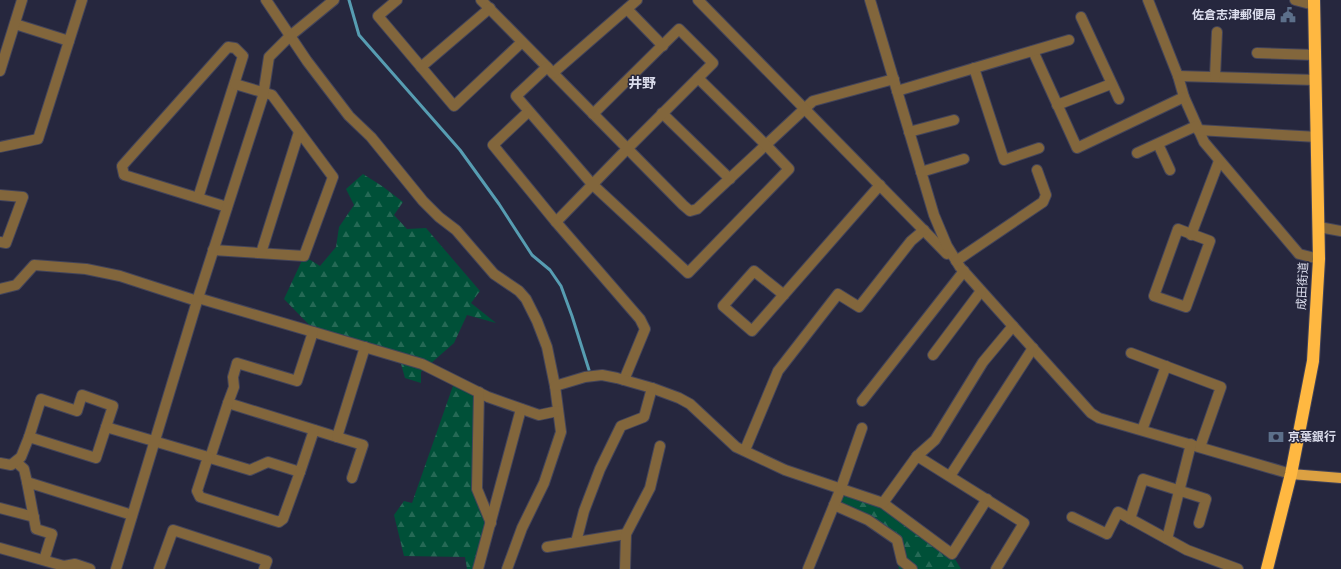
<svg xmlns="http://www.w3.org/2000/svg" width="1341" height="569" font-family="'Sofia Sans Condensed','Noto Sans JP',sans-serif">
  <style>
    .forest { fill: url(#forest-firs) }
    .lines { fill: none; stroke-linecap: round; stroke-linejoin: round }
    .stream { stroke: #579db2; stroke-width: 3 }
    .minor-casing { stroke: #43445a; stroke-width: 12 }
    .major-casing { stroke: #43445a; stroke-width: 12 }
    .highway-casing { stroke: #43445a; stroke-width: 14 }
    .minor { stroke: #82663c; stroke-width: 10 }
    .major { stroke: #dca142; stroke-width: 10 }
    .highway { stroke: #ffb841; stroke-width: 12 }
    .labels { text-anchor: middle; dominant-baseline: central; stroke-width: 3; stroke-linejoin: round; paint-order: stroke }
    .poi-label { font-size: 12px; font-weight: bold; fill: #dbddec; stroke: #26273e; text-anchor: end }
    .street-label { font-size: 12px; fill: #dbddec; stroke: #26273e }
    .quarter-label { font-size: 14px; font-weight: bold; fill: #dbddec; stroke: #26273e }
  </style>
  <defs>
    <pattern id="forest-firs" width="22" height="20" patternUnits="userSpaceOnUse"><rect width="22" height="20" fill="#005038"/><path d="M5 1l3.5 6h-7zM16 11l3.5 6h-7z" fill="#256955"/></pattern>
  </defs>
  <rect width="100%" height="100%" fill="#26273e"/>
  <g class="forest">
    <polygon points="363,174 382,186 403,202 394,215 407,229 426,228 480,291 471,303 496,323 467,315 454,343 421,372 421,383 405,378 399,357 317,333 284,299 304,256 320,266 336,247 339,227 354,205 346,189"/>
    <polygon points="455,380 479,392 477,489 491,523 478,569 467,569 465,557 404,556 394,515 404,501 412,503"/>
    <polygon points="841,488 883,503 952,554 961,569 899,569 894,544 876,525 834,505"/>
  </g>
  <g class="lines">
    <polyline class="stream" points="349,0 359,35 460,150 499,204 532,255 550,270 561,286 572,316 589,370"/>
    <defs>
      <g id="minor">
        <polyline points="266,0 307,61 349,116 371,137 423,201 439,217 456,230 494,274 519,291 526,299 537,321 547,347 555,386 561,432 544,483 522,528 507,569"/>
        <polyline points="397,0 378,16 454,106 522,42"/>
        <polyline points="481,0 683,205 690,211 697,209 813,101 894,79"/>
        <polyline points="698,0 947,254"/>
        <polyline points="870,0 934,215 947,246 960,267 1091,413 1099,418 1291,474"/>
        <polyline points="1148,0 1178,76 1184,97 1204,142 1299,254 1319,259"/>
        <polyline points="1295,0 1314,5"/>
        <polyline points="627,9 663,46"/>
        <polyline points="1081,17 1119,99"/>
        <polyline points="15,24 69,41"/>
        <polyline points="1033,51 1077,148 1184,97"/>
        <polyline points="1257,53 1315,55"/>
        <polyline points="421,67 490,8"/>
        <polyline points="547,67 516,96 592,184 688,273 789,169 766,145 698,78"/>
        <polyline points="974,68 1004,160 1039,148"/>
        <polyline points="0,71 22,0"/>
        <polyline points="553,73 637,0"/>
        <polyline points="1178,76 1316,80"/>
        <polyline points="1215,77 1217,32"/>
        <polyline points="897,91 1069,40"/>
        <polyline points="1057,105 1111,84"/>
        <polyline points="528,112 493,145 556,222 640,319 645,329 624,380"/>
        <polyline points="662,113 730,179"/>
        <polyline points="1198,130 1317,137"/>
        <polyline points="909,132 954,120"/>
        <polyline points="1158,144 1170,170"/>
        <polyline points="0,147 38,139 82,0"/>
        <polyline points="1137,153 1196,126"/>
        <polyline points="921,172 964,159"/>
        <polyline points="0,195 23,197 6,243 0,242"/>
        <polyline points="198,198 243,56 235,48 228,47 122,166 124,175 227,207"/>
        <polyline points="556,222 627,149 713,63 679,29 593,114"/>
        <polyline points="1319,227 1341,231"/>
        <polygon points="1178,229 1210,241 1186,307 1154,296"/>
        <polyline points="1191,235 1219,161"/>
        <polyline points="213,250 304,256 333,177 272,95 235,84"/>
        <polyline points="261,253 299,132"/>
        <polyline points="956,261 1043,202 1046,195 1037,170"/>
        <polyline points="0,289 16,285 34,265 86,269 120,276 197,301"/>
        <polyline points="784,295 754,271 723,306 752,331 880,185"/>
        <polyline points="198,298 422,364 488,397 539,415 558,411"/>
        <polyline points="313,332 297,381 237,363 233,377 234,387 228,403 337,437"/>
        <polyline points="1131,353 1221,387 1200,447"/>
        <polyline points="933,355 981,291"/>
        <polyline points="555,386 585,377 602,375 617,378 652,388 679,398 690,404 736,447 785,470 883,503 952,554 987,499"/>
        <polyline points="479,392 477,489 491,523"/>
        <polyline points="862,401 964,271"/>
        <polyline points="228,403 210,458 250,470 268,462 300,472 314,430"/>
        <polyline points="1142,430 1166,366"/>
        <polyline points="29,437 41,399 77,411 82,395 113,406 106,427"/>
        <polyline points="745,450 778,371 838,294 859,307 911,241 924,230"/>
        <polyline points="917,456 935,440 983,362 1013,326"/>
        <polyline points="210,458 208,457 197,491 200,497 279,522 283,519 300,472"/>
        <polyline points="16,462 24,469 27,482"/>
        <polyline points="0,463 11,465 21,457 29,437 96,458 106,427 208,457"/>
        <polyline points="950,476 1033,348"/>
        <polyline points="352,478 363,445 337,437 365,347"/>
        <polyline points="883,503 917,456 1024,523 996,569"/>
        <polyline points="834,505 868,520 897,540 902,561 912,569"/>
        <polyline points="0,508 34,517"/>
        <polyline points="1072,517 1107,534 1118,512 1187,550 1238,569"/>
        <polyline points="1130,519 1143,479 1206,499 1199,523"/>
        <polyline points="1167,539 1191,444"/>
        <polyline points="576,542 584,511 600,469 621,426 644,417 652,388"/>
        <polyline points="547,547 626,534"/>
        <polyline points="0,548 64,566 75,564 90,569"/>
        <polyline points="44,560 52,534 36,529 27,482 132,515"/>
        <polyline points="116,569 198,298 263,96 269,57 290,36 334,0"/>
        <polyline points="159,569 173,530 267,561 264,569"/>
        <polyline points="478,569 521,409"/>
        <polyline points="625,569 626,534 650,488 660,446"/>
        <polyline points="808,569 841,488 862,428"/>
      </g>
      <polyline id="major" points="1291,474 1341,478"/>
      <polyline id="highway" points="1267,569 1291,474 1313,361 1319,259 1314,0"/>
    </defs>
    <use href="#minor" class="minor-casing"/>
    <use href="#major" class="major-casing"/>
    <use href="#highway" class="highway-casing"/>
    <use href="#minor" class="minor"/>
    <use href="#major" class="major"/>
    <use href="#highway" class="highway"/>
  </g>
  <defs>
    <symbol id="civic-bare" viewBox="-9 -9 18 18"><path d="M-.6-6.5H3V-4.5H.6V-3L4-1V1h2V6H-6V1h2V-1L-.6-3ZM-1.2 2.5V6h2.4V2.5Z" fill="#5c6f8a" stroke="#26273e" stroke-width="2.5" paint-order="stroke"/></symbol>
    <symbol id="bank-bare" viewBox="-9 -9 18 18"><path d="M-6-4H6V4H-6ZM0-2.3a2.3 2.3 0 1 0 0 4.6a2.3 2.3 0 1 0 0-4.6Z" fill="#5c6f8a" stroke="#26273e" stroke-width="2.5" paint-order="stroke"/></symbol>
  </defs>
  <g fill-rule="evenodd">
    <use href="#civic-bare" x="1277" y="4" width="22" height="22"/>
    <use href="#bank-bare" x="1265" y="426" width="22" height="22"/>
  </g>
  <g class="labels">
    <g class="poi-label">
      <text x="1276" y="15">佐倉志津郵便局</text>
      <text x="1288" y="437" text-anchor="start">京葉銀行</text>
    </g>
    <g class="street-label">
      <text transform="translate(1303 286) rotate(-87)">成田街道</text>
    </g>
    <g class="quarter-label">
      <text x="642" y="83">井野</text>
    </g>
  </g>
</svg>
